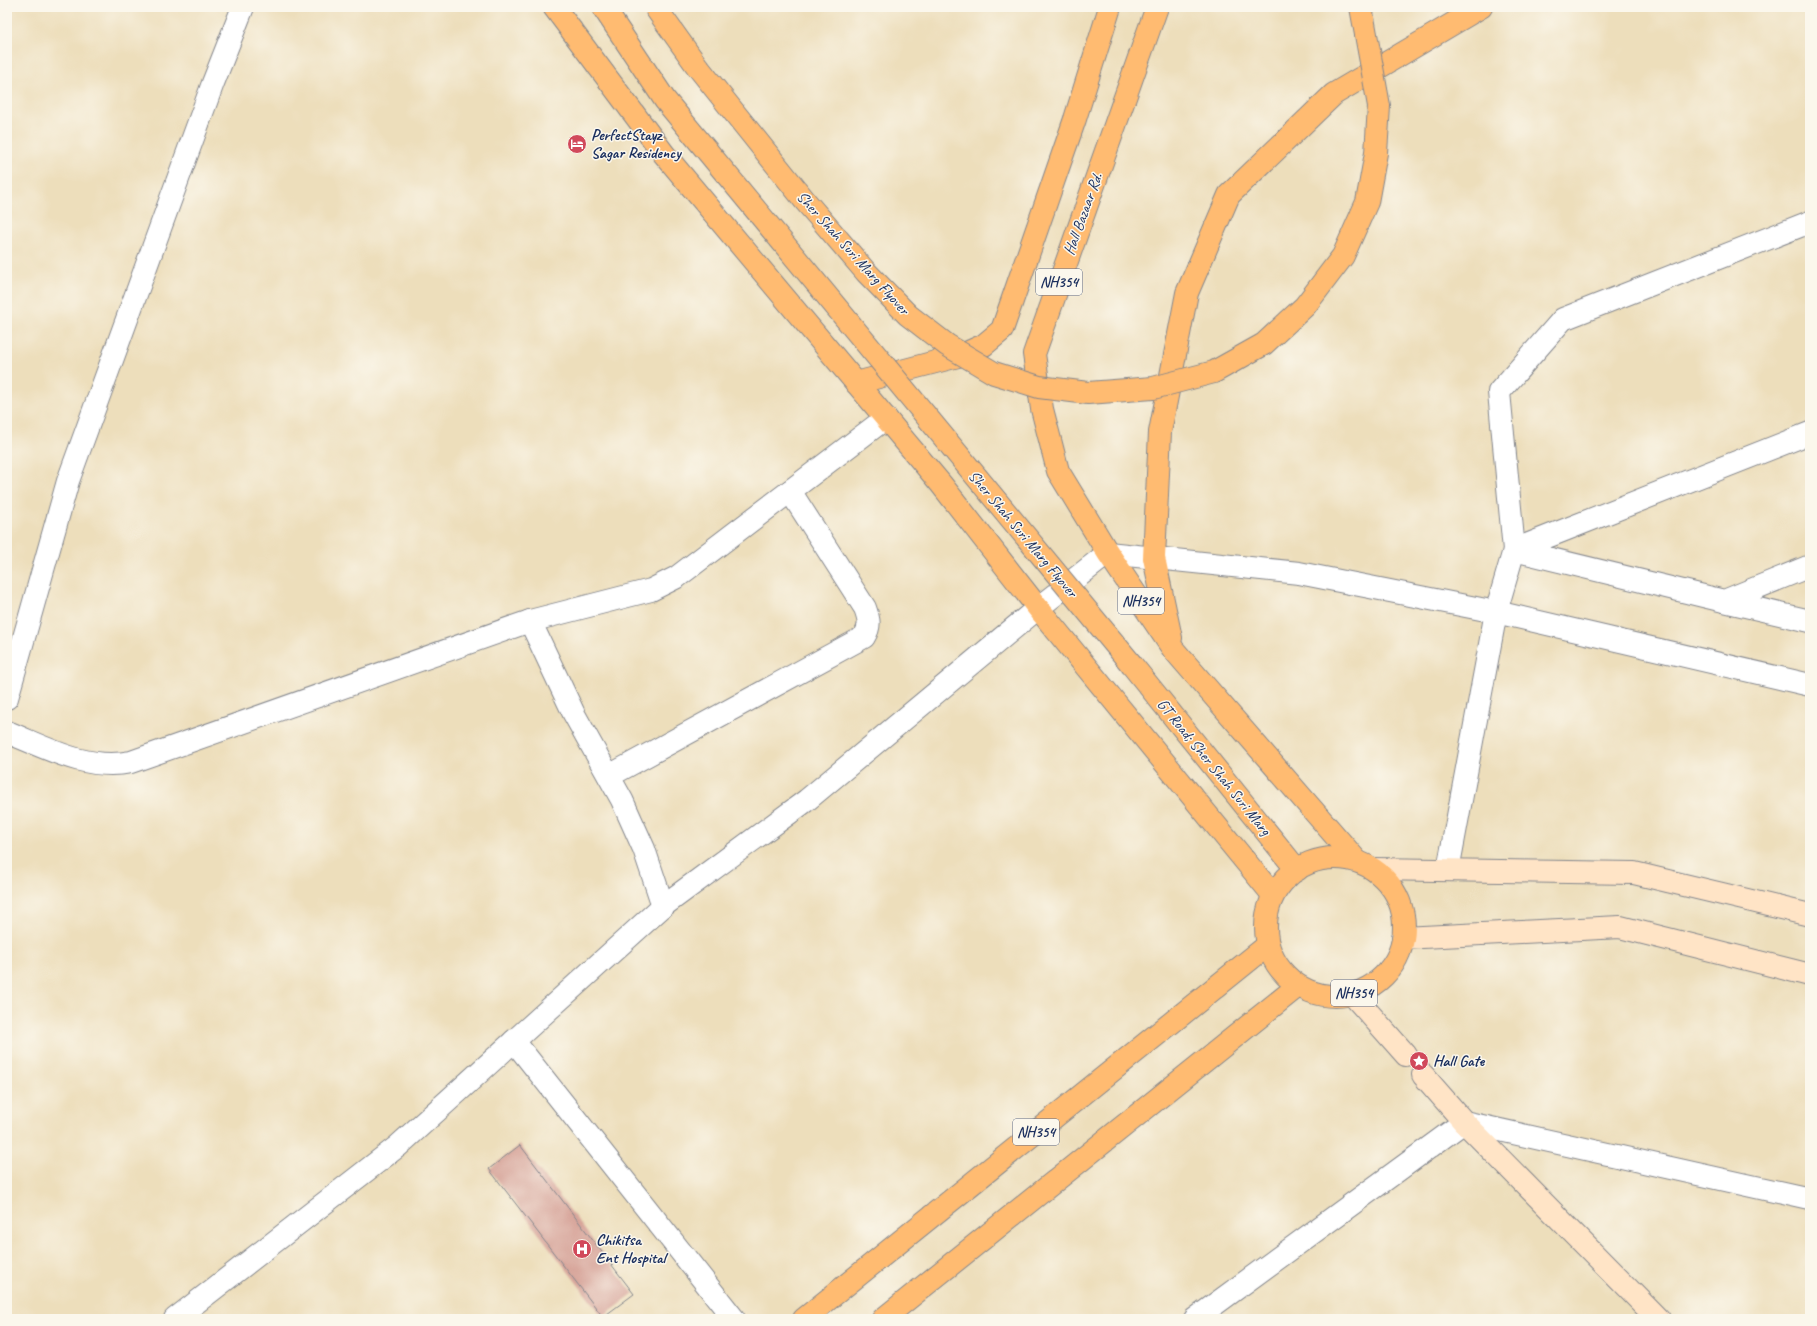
<svg xmlns="http://www.w3.org/2000/svg" width="1817" height="1326" font-family="Caveat,sans-serif">
  <style>
    .building { fill: #d39b91 }
    .lines { fill: none; stroke-linecap: round; stroke-linejoin: round }
    .street-casing { stroke: #84868c; stroke-width: 24 }
    .secondary-casing { stroke: #84868c; stroke-width: 24 }
    .primary-casing { stroke: #84868c; stroke-width: 24 }
    .highway-casing { stroke: #84868c; stroke-width: 24 }
    .street { stroke: #fff; stroke-width: 22 }
    .secondary { stroke: #ffe4c6; stroke-width: 22 }
    .primary { stroke: #ffbb71; stroke-width: 22 }
    .highway { stroke: #ffbb71; stroke-width: 22 }
    .primary-bridge-casing { stroke: #84868c; stroke-width: 24; stroke-linecap: butt }
    .primary-bridge { stroke: #ffbb71; stroke-width: 22 }
    .labels { text-anchor: middle; dominant-baseline: central; stroke-width: 3; stroke-linejoin: round; paint-order: stroke }
    .shield { fill: #fbf7ec; stroke: #5e6b89; stroke-width: 1 }
    .shield-label { font-size: 15px; font-weight: bold; fill: #1b2f5e }
    .poi-label { font-size: 16px; font-weight: bold; fill: #1b2f5e; stroke: #fbf7ec; text-anchor: start }
    .street-label { font-size: 16px; fill: #1b2f5e; stroke: #fbf7ec }
  </style>
  <rect width="100%" height="100%" fill="#fbf7ec"/>
  <filter id="ink" filterUnits="userSpaceOnUse"><feTurbulence type="fractalNoise" baseFrequency=".025" numOctaves="2"/><feDisplacementMap in="SourceGraphic" scale="8" xChannelSelector="R" yChannelSelector="G"/><feConvolveMatrix kernelMatrix="1 2 1 2 8 2 1 2 1" color-interpolation-filters="sRGB"/></filter>
  <filter id="wash" filterUnits="userSpaceOnUse"><feTurbulence type="fractalNoise" baseFrequency=".012" numOctaves="4" result="noise"/><feDisplacementMap in="SourceGraphic" scale="16" xChannelSelector="R" yChannelSelector="G"/><feGaussianBlur stdDeviation="0.9" result="paint"/><feColorMatrix in="noise" values="0 0 0 0 0 0 0 0 0 0 0 0 0 0 0 0 0 1.4 0 .05"/><feComposite in="paint" operator="in"/></filter>
  <g filter="url(#wash)">
    <rect width="100%" height="100%" fill="#eddebb"/>
    <g id="blocks">
      <polygon class="building" points="520,1145 634,1294 603,1317 489,1169"/>
    </g>
  </g>
  <g filter="url(#ink)">
    <use href="#blocks" fill-opacity="0" stroke="#84868c" stroke-width="1"/>
    <g class="lines">
      <defs>
        <g id="street">
          <polyline points="1810,222 1563,319 1499,392 1514,550 1724,601 1810,566"/>
          <polyline points="1724,601 1810,621"/>
          <polyline points="530,621 574,714 622,800 644,849 663,906"/>
          <polyline points="7,698 68,481 213,83 243,7"/>
          <path d="M7 732C47 748 87 771 131 762L530 621 651 590 677 577 886 418"/>
          <path d="M609 776 864 637C871 626 869 619 865 608L790 491"/>
          <polyline points="1448,870 1496,612 1514,550 1810,433"/>
          <polyline points="514,1041 734,1319"/>
          <polyline points="175,1319 398,1146 663,906 807,800 1038,608 1108,553 1299,573 1496,612 1810,685"/>
          <polyline points="1195,1319 1464,1122 1810,1199"/>
        </g>
        <g id="secondary">
          <polyline points="1374,869 1634,873 1810,915"/>
          <polyline points="1403,938 1620,927 1810,975"/>
          <polyline points="1352,994 1406,1055"/>
          <polyline points="1423,1075 1464,1122 1658,1319"/>
        </g>
        <polyline id="primary" points="1132,665 1297,870"/>
        <g id="highway">
          <polyline points="554,7 664,154 941,484 1038,608 1273,895"/>
          <polyline points="1157,7 1034,354 1042,409 1058,471 1108,553 1173,649 1357,861"/>
          <polyline points="856,383 962,355 984,345 1002,330 1075,119 1110,7"/>
          <polyline points="1171,638 1154,558 1160,432 1187,293 1229,195 1334,94 1481,7"/>
          <circle cx="1335" cy="927" r="69"/>
          <polyline points="804,1319 1268,945"/>
          <polyline points="883,1319 1298,986"/>
        </g>
      </defs>
      <use href="#street" class="street-casing"/>
      <use href="#secondary" class="secondary-casing"/>
      <use href="#primary" class="primary-casing"/>
      <use href="#highway" class="highway-casing"/>
      <use href="#street" class="street"/>
      <use href="#secondary" class="secondary"/>
      <use href="#primary" class="primary"/>
      <use href="#highway" class="highway"/>
      <defs>
        <g id="primary-bridge">
          <polyline points="603,7 665,100 1132,665"/>
          <polyline points="655,7 697,66 806,202 866,272 908,315 947,345 994,373 1039,387 1088,393 1153,388 1214,372 1264,344 1305,306 1343,256 1367,202 1376,153 1379,106 1361,7"/>
        </g>
      </defs>
      <use href="#primary-bridge" class="primary-bridge-casing"/>
      <use href="#primary-bridge" class="primary-bridge"/>
    </g>
  </g>
  <defs>
    <symbol id="hotel-disc" viewBox="-11 -11 22 22"><circle r="9.5" fill="#d1495b" stroke="#fbf7ec"/><path d="M-6-4.5h1.5V1H6V5H4.5V3h-9V5H-6ZM-4 0a1.8 1.8 0 1 1 3.6 0ZM.5 0V-2.5h3Q6-2.5 6 0Z" fill="#fff"/></symbol>
    <symbol id="sight-disc" viewBox="-11 -11 22 22"><circle r="9.5" fill="#d1495b" stroke="#fbf7ec"/><path d="M0-6L1.8-2.2L6-1.7L2.9 1.2L3.7 5.4L0 3.3L-3.7 5.4L-2.9 1.2L-6-1.7L-1.8-2.2Z" fill="#fff"/></symbol>
    <symbol id="hospital-disc" viewBox="-11 -11 22 22"><circle r="9.5" fill="#d1495b" stroke="#fbf7ec"/><path d="M-5-5h3v3.5h4V-5h3V5h-3V1.5h-4V5h-3Z" fill="#fff"/></symbol>
  </defs>
  <g fill-rule="evenodd">
    <use href="#hotel-disc" x="566" y="133" width="22" height="22"/>
    <use href="#sight-disc" x="1408" y="1050" width="22" height="22"/>
    <use href="#hospital-disc" x="571" y="1238" width="22" height="22"/>
  </g>
  <g class="labels">
    <g class="shield">
      <rect x="1036" y="269" width="46" height="26" rx="3"/>
      <rect x="1118" y="588" width="46" height="26" rx="3"/>
      <rect x="1331" y="980" width="46" height="26" rx="3"/>
      <rect x="1013" y="1119" width="46" height="26" rx="3"/>
    </g>
    <g class="shield-label">
      <text x="1059" y="282">NH354</text>
      <text x="1141" y="601">NH354</text>
      <text x="1354" y="993">NH354</text>
      <text x="1036" y="1132">NH354</text>
    </g>
    <g class="poi-label">
      <text x="591" y="135">PerfectStayz<tspan x="591" dy="18">Sagar Residency</tspan></text>
      <text x="1433" y="1061">Hall Gate</text>
      <text x="596" y="1240">Chikitsa<tspan x="596" dy="18">Ent Hospital</tspan></text>
    </g>
    <g class="street-label">
      <text transform="translate(1083 214) rotate(-70)">Hall Bazaar Rd.</text>
      <text transform="translate(853 253) rotate(48)">Sher Shah Suri Marg Flyover</text>
      <text transform="translate(1023 534) rotate(50)">Sher Shah Suri Marg Flyover</text>
      <text transform="translate(1214 767) rotate(51)">GT Road; Sher Shah Suri Marg</text>
    </g>
  </g>
  <rect width="1817" height="1326" fill="none" stroke="#fbf7ec" stroke-width="24"/>
</svg>
